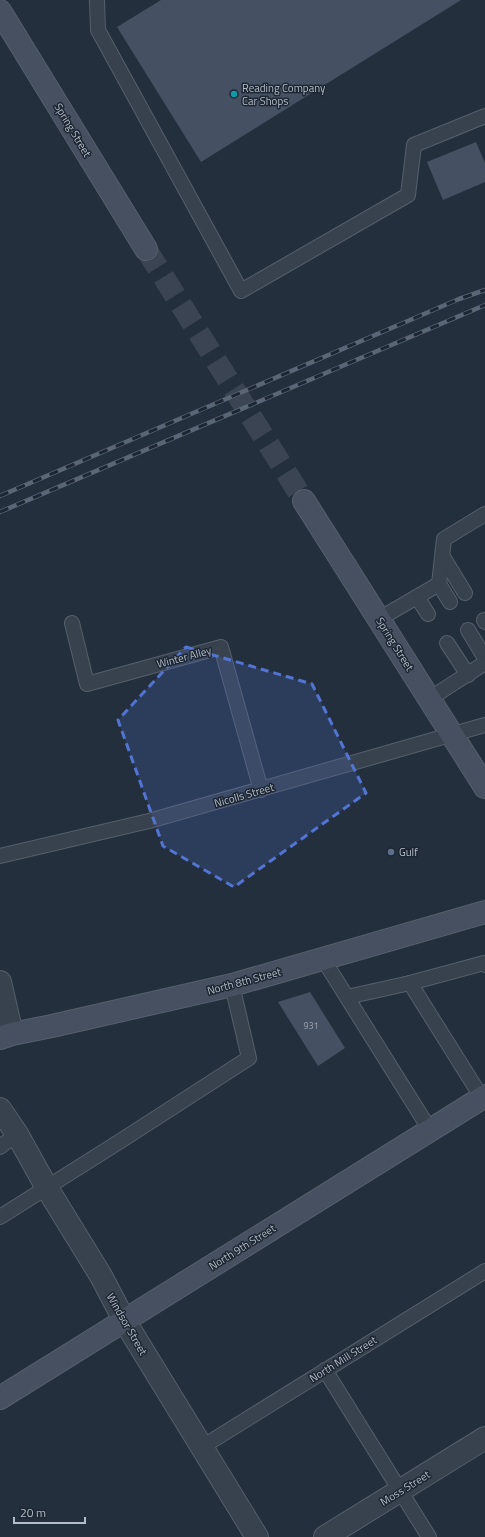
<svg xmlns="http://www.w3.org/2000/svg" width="485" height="1537" font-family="'Titillium Web',sans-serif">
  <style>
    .building { fill: #455162 }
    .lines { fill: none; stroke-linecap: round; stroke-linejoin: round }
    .secondary-tunnel { stroke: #3a4453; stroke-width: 22; stroke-dasharray: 22 11; stroke-linecap: butt }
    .service-casing { stroke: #565f6c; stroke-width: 16 }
    .minor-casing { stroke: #565f6c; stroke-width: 24 }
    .secondary-casing { stroke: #565f6c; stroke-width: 24 }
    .service { stroke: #38414e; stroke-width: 14 }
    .minor { stroke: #38414e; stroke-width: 22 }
    .secondary { stroke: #465061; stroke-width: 22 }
    .rail-casing { stroke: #5a6575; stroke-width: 4.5 }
    .rail { stroke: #1d2633; stroke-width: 3; stroke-dasharray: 9; stroke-linecap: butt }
    .marked { fill: #5274d3; fill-opacity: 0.2; stroke: #5274d3; stroke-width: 3; stroke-dasharray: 8 5; stroke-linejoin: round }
    .culture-dot { fill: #0f9aa8; stroke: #1d2633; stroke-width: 1.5 }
    .service-dot { fill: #5c6f8a; stroke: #1d2633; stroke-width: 1.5 }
    .labels { text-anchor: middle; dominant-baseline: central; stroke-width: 3; stroke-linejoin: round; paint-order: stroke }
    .number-label { font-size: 9px; fill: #98a1af }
    .poi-label { font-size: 11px; fill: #b4bcc9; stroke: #1d2633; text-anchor: start }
    .street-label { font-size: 11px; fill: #b4bcc9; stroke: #1d2633 }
  </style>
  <rect width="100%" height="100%" fill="#242f3e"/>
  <g class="building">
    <polygon points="161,0 461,0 201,162 117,27"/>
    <polygon points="476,142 485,163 485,182 443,200 427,162"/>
    <polygon points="310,992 345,1048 318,1066 278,1002"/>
  </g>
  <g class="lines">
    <polyline class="secondary-tunnel" points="146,249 304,501"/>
    <defs>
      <g id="service">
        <polyline points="97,0 98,30 241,291 408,195 414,145 485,116"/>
        <polyline points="443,557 465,593"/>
        <polyline points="439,584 444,539 485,514"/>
        <polyline points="417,597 428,614"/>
        <polyline points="379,619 439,584 450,602"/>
        <polyline points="484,620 485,622"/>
        <polyline points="72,623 87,684 221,647 261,790"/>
        <polyline points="468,630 485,658"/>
        <polyline points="447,643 468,675"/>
        <polyline points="429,699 485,663"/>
        <polyline points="0,856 149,821 485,725"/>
        <polyline points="323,959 430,1130"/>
        <polyline points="410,983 484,963 485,965"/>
        <polyline points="347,997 410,983 482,1098"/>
        <polyline points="0,1147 17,1134"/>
        <polyline points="0,1217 122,1140 249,1058 232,985"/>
        <polyline points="325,1370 429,1537"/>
        <polyline points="202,1447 485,1271"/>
      </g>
      <g id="minor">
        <polyline points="0,982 12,1034"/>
        <polyline points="0,1109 17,1134 47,1188 101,1276 124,1320 257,1537"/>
        <polyline points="325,1537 485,1438"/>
      </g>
      <g id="secondary">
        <polyline points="0,11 146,249"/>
        <polyline points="304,501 485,787"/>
        <polyline points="0,1038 12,1034 52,1026 232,985 485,912"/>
        <polyline points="0,1398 485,1096"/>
      </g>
    </defs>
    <use href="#service" class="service-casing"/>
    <use href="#minor" class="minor-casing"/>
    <use href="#secondary" class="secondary-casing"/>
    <use href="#service" class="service"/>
    <use href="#minor" class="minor"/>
    <use href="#secondary" class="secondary"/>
    <defs>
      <g id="rail">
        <polyline points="0,496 459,299 485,290"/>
        <polyline points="0,512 485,305"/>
      </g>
    </defs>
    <use href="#rail" class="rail-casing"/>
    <use href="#rail" class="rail"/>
  </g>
  <path class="marked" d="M186 647 312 684 366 793 234 887 163 846 118 720Z"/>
  <circle class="culture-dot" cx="234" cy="94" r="4"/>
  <circle class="service-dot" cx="391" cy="852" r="4"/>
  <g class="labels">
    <g class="number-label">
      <text x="311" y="1025">931</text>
    </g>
    <g class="poi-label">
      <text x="242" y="88">Reading Company<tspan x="242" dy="13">Car Shops</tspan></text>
      <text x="399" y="852">Gulf</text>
    </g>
    <g class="street-label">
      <text transform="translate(73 130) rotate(59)">Spring Street</text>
      <text transform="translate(395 644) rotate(58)">Spring Street</text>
      <text transform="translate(184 657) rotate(-15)">Winter Alley</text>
      <text transform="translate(244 795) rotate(-16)">Nicolls Street</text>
      <text transform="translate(244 981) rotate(-15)">North 8th Street</text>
      <text transform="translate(242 1247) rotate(-32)">North 9th Street</text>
      <text transform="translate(127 1324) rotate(60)">Windsor Street</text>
      <text transform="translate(343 1359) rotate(-32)">North Mill Street</text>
      <text transform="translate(405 1488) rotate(-32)">Moss Street</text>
    </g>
  </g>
  <path d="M14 1517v6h71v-6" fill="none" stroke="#b4bcc9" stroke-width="2"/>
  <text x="20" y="1517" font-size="12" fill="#b4bcc9" stroke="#1d2633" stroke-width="3" paint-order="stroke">20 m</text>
</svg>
